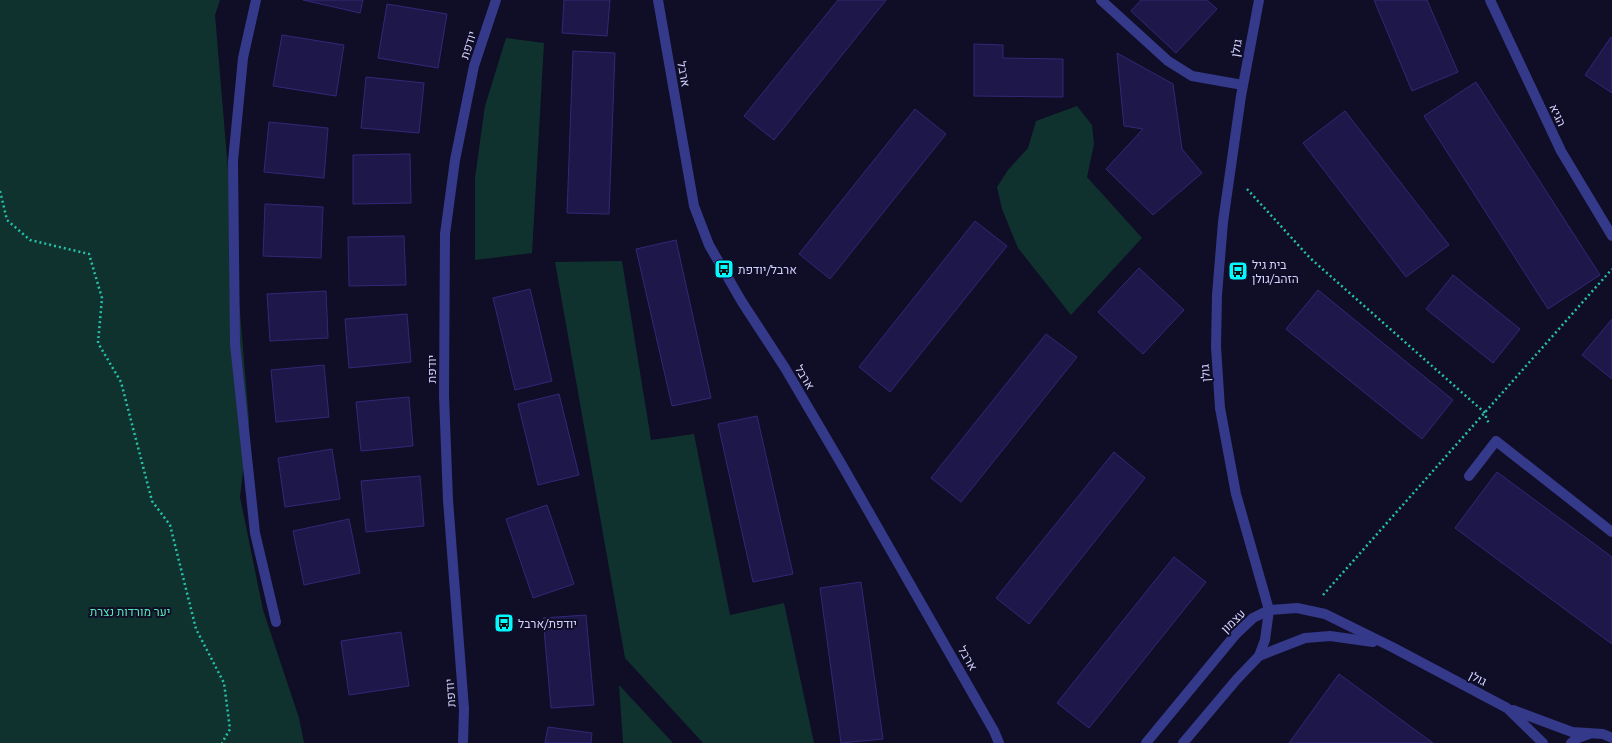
<svg xmlns="http://www.w3.org/2000/svg" width="1612" height="743" font-family="Ubuntu,Heebo,sans-serif">
  <style>
    .green { fill: #10322e }
    .building { fill: #1e184a; stroke: #312877 }
    .lines { fill: none; stroke-linecap: round; stroke-linejoin: round }
    .path { stroke: #26c1ab; stroke-width: 2.5; stroke-dasharray: 2 3; stroke-linecap: butt }
    .minor { stroke: #35398a; stroke-width: 10 }
    .labels { text-anchor: middle; dominant-baseline: central; stroke-width: 4; stroke-linejoin: round; paint-order: stroke }
    .street-label { font-size: 12px; fill: #d5d4ff; stroke: #100d27 }
    .poi-label { font-size: 12px; fill: #d5d4ff; stroke: #100d27; text-anchor: start }
    .park-label { font-size: 12px; fill: #56e9b8; stroke: #100d27 }
  </style>
  <rect width="100%" height="100%" fill="#100d27"/>
  <g class="green">
    <polygon points="0,0 220,0 215,15 249,420 240,497 263,610 299,718 304,743 0,743"/>
    <polygon points="506,38 544,43 532,253 475,260 475,178 485,106"/>
    <polygon points="1077,106 1092,125 1094,144 1087,177 1142,238 1071,315 1018,248 1002,209 997,187 1008,170 1028,148 1036,121"/>
    <polygon points="622,261 651,440 694,434 730,615 784,603 814,743 703,743 625,658 555,262"/>
    <polygon points="619,685 673,743 623,743"/>
  </g>
  <g class="building">
    <polygon points="303,0 363,0 360,13"/>
    <polygon points="564,0 610,0 607,36 562,33"/>
    <polygon points="838,0 886,0 774,140 744,116"/>
    <polygon points="1141,0 1207,0 1217,9 1176,53 1131,11"/>
    <polygon points="1374,0 1427,0 1458,72 1412,91"/>
    <polygon points="387,4 447,14 438,68 378,58"/>
    <polygon points="282,35 344,45 336,96 273,86"/>
    <polygon points="1611,37 1612,38 1612,93 1585,75"/>
    <polygon points="974,44 1003,45 1003,58 1063,59 1063,97 974,96"/>
    <polygon points="573,51 615,53 609,214 567,213"/>
    <polygon points="1117,53 1173,84 1182,149 1202,173 1153,215 1106,169 1143,129 1124,126"/>
    <polygon points="366,77 424,83 419,133 361,128"/>
    <polygon points="1476,82 1600,275 1548,309 1424,116"/>
    <polygon points="915,109 946,134 830,279 799,254"/>
    <polygon points="1345,111 1449,245 1406,277 1303,143"/>
    <polygon points="269,122 328,128 324,178 264,172"/>
    <polygon points="410,154 411,203 353,204 353,155"/>
    <polygon points="265,204 323,207 321,258 263,256"/>
    <polygon points="975,221 1007,246 890,392 859,367"/>
    <polygon points="404,236 406,285 349,286 348,237"/>
    <polygon points="676,240 711,398 672,406 636,249"/>
    <polygon points="1139,268 1184,310 1143,354 1098,312"/>
    <polygon points="1453,275 1520,329 1493,363 1426,309"/>
    <polygon points="530,289 552,381 515,390 493,298"/>
    <polygon points="1318,290 1453,400 1422,439 1286,329"/>
    <polygon points="326,291 328,338 270,341 267,294"/>
    <polygon points="407,314 411,362 349,368 345,319"/>
    <polygon points="1612,319 1612,379 1582,355"/>
    <polygon points="1046,334 1077,357 961,502 931,478"/>
    <polygon points="324,365 329,417 276,422 271,370"/>
    <polygon points="559,394 579,475 538,485 518,404"/>
    <polygon points="409,397 413,446 361,451 356,402"/>
    <polygon points="757,416 793,574 753,582 718,424"/>
    <polygon points="332,449 340,499 285,507 278,458"/>
    <polygon points="1114,452 1145,478 1029,624 996,598"/>
    <polygon points="1497,472 1612,557 1612,644 1455,528"/>
    <polygon points="420,476 424,526 366,532 361,481"/>
    <polygon points="547,505 574,584 533,598 506,519"/>
    <polygon points="349,519 360,573 304,585 293,531"/>
    <polygon points="1174,557 1206,582 1089,728 1057,703"/>
    <polygon points="861,582 883,739 841,743 820,588"/>
    <polygon points="586,615 594,705 551,708 543,618"/>
    <polygon points="401,632 409,686 349,695 341,641"/>
    <polygon points="1339,674 1433,743 1289,743"/>
    <polygon points="548,727 592,733 591,743 545,743"/>
  </g>
  <g class="lines">
    <g class="path">
      <polyline points="1247,189 1310,258 1484,412 1489,424"/>
      <polyline points="0,191 7,220 30,240 89,254 102,298 98,343 121,382 152,501 170,525 196,629 224,683 230,729 222,743"/>
      <polyline points="1323,595 1612,269"/>
    </g>
    <g class="minor">
      <polyline points="256,0 243,58 233,161 235,344 255,533 276,622"/>
      <polyline points="658,0 694,206 709,245 742,302 785,368 842,465 994,731 999,743"/>
      <polyline points="1101,0 1168,61 1192,76 1243,85"/>
      <polyline points="1490,0 1561,151 1612,236"/>
      <polyline points="1469,476 1496,441 1612,532"/>
      <polyline points="1259,656 1305,638 1330,636 1373,642"/>
      <polyline points="1513,710 1572,732 1603,734 1612,738"/>
      <polyline points="463,743 464,709 448,500 444,396 445,234 455,160 474,66 496,0"/>
      <polyline points="1146,743 1236,634 1253,618 1269,610 1297,608 1325,614 1392,647 1507,708 1543,743"/>
      <polyline points="1183,743 1237,679 1259,656 1265,640 1269,610 1236,494 1220,408 1216,347 1217,295 1223,222 1241,96 1259,0"/>
      <polyline points="1571,743 1578,738 1589,734"/>
    </g>
  </g>
  <defs>
    <symbol id="bus-square" viewBox="-11 -11 22 22"><rect x="-9" y="-9" width="18" height="18" rx="4" fill="#00faff" stroke="#100d27"/><path d="M-5-6H5V4H4V6H2V4H-2V6H-4V4H-5ZM-3.5-4V0h7V-4ZM-3.5 1.2v1.5H-2V1.2ZM2 1.2v1.5H3.5V1.2Z" fill="#111"/></symbol>
  </defs>
  <g fill-rule="evenodd">
    <use href="#bus-square" x="713" y="258" width="22" height="22"/>
    <use href="#bus-square" x="1227" y="260" width="22" height="22"/>
    <use href="#bus-square" x="493" y="612" width="22" height="22"/>
  </g>
  <g class="labels">
    <g class="street-label">
      <text transform="translate(468 45) rotate(-72)">יודפת</text>
      <text transform="translate(1236 48) rotate(-80)">גולן</text>
      <text transform="translate(684 74) rotate(80)">ארבל</text>
      <text transform="translate(1558 115) rotate(65)">הגיא</text>
      <text transform="translate(431 369) rotate(-90)">יודפת</text>
      <text transform="translate(1205 373) rotate(-94)">גולן</text>
      <text transform="translate(805 377) rotate(59)">ארבל</text>
      <text transform="translate(1233 621) rotate(-44)">עצמון</text>
      <text transform="translate(968 658) rotate(60)">ארבל</text>
      <text transform="translate(1478 678) rotate(28)">גולן</text>
      <text transform="translate(450 693) rotate(-94)">יודפת</text>
    </g>
    <g class="poi-label">
      <text x="1252" y="264">בית גיל<tspan x="1252" dy="14">הזהב/גולן</tspan></text>
      <text x="738" y="269">ארבל/יודפת</text>
      <text x="518" y="623">יודפת/ארבל</text>
    </g>
    <g class="park-label">
      <text x="130" y="611">יער מורדות נצרת</text>
    </g>
  </g>
</svg>
